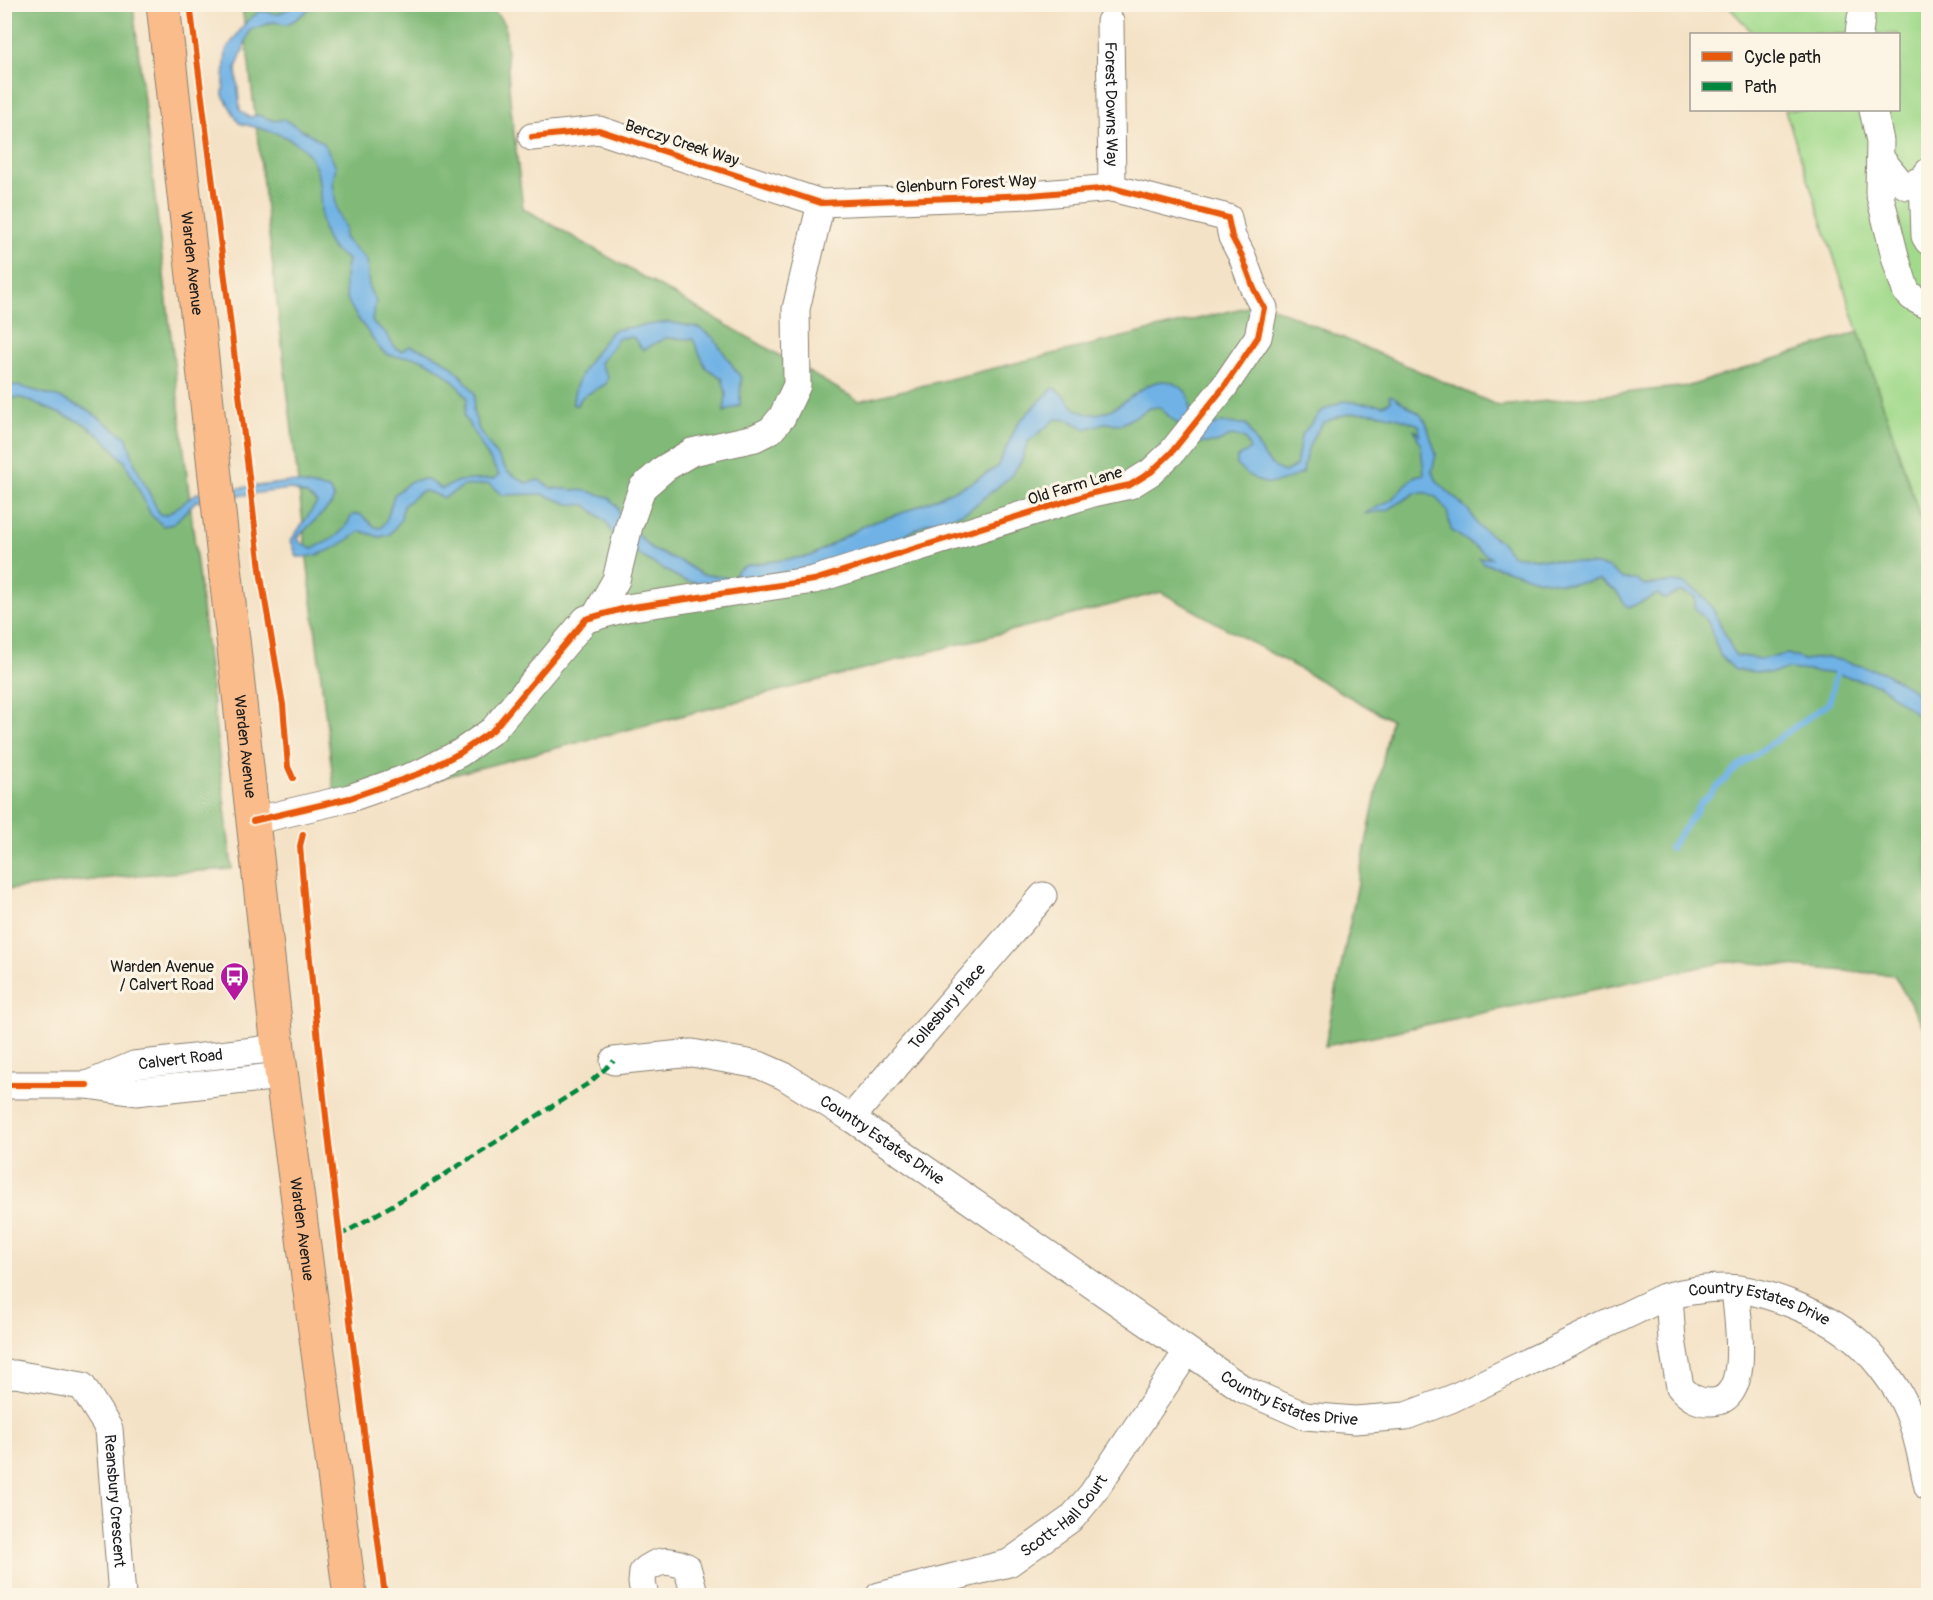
<svg xmlns="http://www.w3.org/2000/svg" width="1933" height="1600" font-family="Pangolin,sans-serif">
  <style>
    .green { fill: #a2da8c; stroke: #5f7b54; stroke-width: 1.5 }
    .forest { fill: #81ba78; stroke: #4e6b4a; stroke-width: 1.5 }
    .water { fill: #70b2e5; stroke: #466780; stroke-width: 1.5 }
    .lines { fill: none; stroke-linecap: round; stroke-linejoin: round }
    .stream { stroke: #70b2e5; stroke-width: 6 }
    .minor-casing { stroke: #887f71; stroke-width: 29 }
    .major-casing { stroke: #887f71; stroke-width: 35 }
    .minor { stroke: #fff; stroke-width: 27 }
    .major { stroke: #fabc8b; stroke-width: 33 }
    .quiet { stroke: #00873e; stroke-width: 4.5; stroke-dasharray: 9 4.5; stroke-linecap: butt }
    .cycleway-casing { stroke: #fcf5e5; stroke-width: 10 }
    .cycleway { stroke: #e8590c; stroke-width: 6 }
    .labels { text-anchor: middle; dominant-baseline: central; stroke-width: 6; stroke-linejoin: round; paint-order: stroke }
    .street-label { font-size: 16px; fill: #1c1c1c; stroke: #fcf5e5 }
    .poi-label { font-size: 16px; fill: #1c1c1c; stroke: #fcf5e5; text-anchor: end }
  </style>
  <rect width="100%" height="100%" fill="#fcf5e5"/>
  <filter id="ink" filterUnits="userSpaceOnUse"><feTurbulence type="fractalNoise" baseFrequency=".0167" numOctaves="2"/><feDisplacementMap in="SourceGraphic" scale="12" xChannelSelector="R" yChannelSelector="G"/><feConvolveMatrix kernelMatrix="1 2 1 2 8 2 1 2 1" color-interpolation-filters="sRGB"/></filter>
  <filter id="wash" filterUnits="userSpaceOnUse"><feTurbulence type="fractalNoise" baseFrequency=".008" numOctaves="4" result="noise"/><feDisplacementMap in="SourceGraphic" scale="24" xChannelSelector="R" yChannelSelector="G"/><feGaussianBlur stdDeviation="1.35" result="paint"/><feColorMatrix in="noise" values="0 0 0 0 0 0 0 0 0 0 0 0 0 0 0 0 0 1.4 0 .05"/><feComposite in="paint" operator="in"/></filter>
  <g filter="url(#wash)">
    <rect width="100%" height="100%" fill="#f4e2c6"/>
    <polygon class="green" points="1727,5 1928,5 1928,541 1785,110 1898,110 1898,34 1754,34"/>
    <g class="forest">
      <polygon points="4,5 133,5 232,869 138,875 5,890"/>
      <polygon points="242,5 489,5 505,24 510,100 523,208 859,401 1263,303 1499,406 1689,386 1859,332 1928,541 1928,1035 1894,975 1730,961 1325,1046 1391,720 1161,592 336,805"/>
    </g>
    <g class="water">
      <path d="M297 5H314L295 20 287 24 273 22 250 30 248 35 236 69 240 110 249 117 258 115 275 121 284 119 323 142 336 166 333 183 337 210 345 228 344 238 367 260 369 288 376 302 372 320 374 324 385 332 395 348 401 351 410 346C442 355 457 367 475 394L473 411 479 430 508 472 526 483 539 480 551 488 587 491 608 497 617 506 620 516 653 550 684 563 701 574 732 578 739 569 747 565 811 556 865 525 902 513 971 483 997 467 1018 423 1053 388C1070 395 1069 412 1090 414 1127 417 1150 358 1185 391 1192 398 1189 405 1191 413 1193 418 1199 424 1203 428L1220 423 1246 424C1256 440 1265 468 1285 472L1296 466 1301 436 1320 412 1343 401 1383 405 1391 401 1389 396 1391 395 1420 414 1426 422 1436 454 1432 472 1438 482 1469 511 1478 526 1501 542 1511 555 1596 565 1609 568 1623 579H1636L1644 585 1675 582 1685 584 1697 591 1712 607 1735 655 1761 659 1788 654 1804 660 1828 657 1883 672 1911 688 1928 705V731L1924 720 1879 685 1836 674 1789 669 1771 673 1735 670 1720 655 1708 622 1695 608V597C1682 589 1677 592 1665 599L1658 594 1628 608 1615 590 1599 580 1571 584 1540 580 1483 563 1479 558H1491L1451 530 1447 511 1436 497 1427 493H1415L1388 510 1364 514 1391 500 1415 476 1424 474 1421 446 1414 429 1420 435 1419 425C1392 414 1360 406 1332 419 1328 421 1323 422 1321 426 1309 440 1305 456 1303 473 1270 486 1266 490 1237 466V458L1250 449 1245 439 1233 435 1216 443H1198L1159 407 1150 408 1122 424 1104 423 1086 429 1069 420 1056 419 1028 442 1021 462 1010 477 969 510 950 518 927 523 904 536 826 568 714 587 683 580 649 561 614 538 607 523 586 505 569 504 542 494 502 495 489 484 464 486 444 498 426 491 420 492 403 506 401 520 389 535 379 537 361 531C341 545 322 558 297 557L291 540 317 503 307 495 290 489 196 501 173 524 163 526 151 515 125 462 108 443 85 424 22 398H5V385L19 386 60 398 88 410 127 438 134 462 160 515 168 514 197 493 291 482 329 489 334 498 331 505 298 537 299 541 311 549C332 540 342 536 352 515L360 514 375 527 381 528 387 519 394 495 411 481 426 479 442 489 458 481 494 479 499 475 464 416 467 398C458 383 430 358 412 357 402 356 395 359 385 353 378 349 373 339 368 332 348 305 339 294 348 260 344 257 337 253 333 249 309 222 334 171 300 146 282 132 260 129 239 123L223 95 226 50 247 21 260 11 278 14Z"/>
      <path d="M669 322 699 328 713 337 741 378 740 405 724 412 726 394 722 378 706 368 693 339 665 338 643 350 633 337 619 338 600 363 608 377 606 384 582 397 577 405H573C572 379 597 349 613 330Z"/>
    </g>
    <g class="lines">
      <polyline class="stream" points="1670,848 1702,802 1739,766 1829,703 1836,674"/>
    </g>
  </g>
  <g filter="url(#ink)">
    <g class="lines">
      <defs>
        <g id="minor">
          <path id="s1" d="M1110 22 1112 188"/>
          <polyline points="1859,34 1861,18"/>
          <polyline points="1873,110 1880,141 1879,192 1896,260 1906,291 1912,297 1928,306"/>
          <polyline points="1881,159 1900,182 1907,186 1923,179"/>
          <polyline points="1928,172 1923,179 1925,236 1928,241"/>
          <polyline points="595,617 616,580 629,526 642,488 665,468 692,452 755,438 771,430 782,417 797,385 796,309 821,203"/>
          <polyline points="253,821 350,798 421,773 460,753 493,730 586,619 626,608 814,580 1093,493 1130,485 1151,472 1171,453 1224,387 1258,337 1264,308 1254,289 1242,256 1232,237 1228,218 1112,188 1031,195 821,203 599,130 532,137"/>
          <path id="s2" d="M614 1061 692 1053 759 1065 784 1076 851 1118 1243 1389 1305 1416 1355 1420 1406 1416 1451 1399 1664 1297C1684 1292 1702 1288 1723 1288 1763 1288 1827 1315 1857 1341 1871 1353 1891 1379 1900 1395 1916 1422 1921 1457 1928 1487"/>
          <polyline points="4,1085 87,1085 136,1092 281,1076"/>
          <path id="s3" d="M87 1085 134 1065 278 1048"/>
          <path id="s4" d="M851 1118 1043 896"/>
          <path d="M1669 1296 1672 1340 1680 1387C1689 1397 1698 1403 1712 1402 1753 1401 1737 1316 1735 1289"/>
          <path id="s5" d="M4 1375 15 1374 82 1386 109 1429 122 1596"/>
          <path d="M645 1596 642 1583 643 1572C657 1559 670 1559 687 1567L695 1596"/>
          <path id="s6" d="M879 1596 1009 1563 1072 1518 1092 1494 1187 1352"/>
        </g>
        <g id="major">
          <path id="s7" d="M163 4 278 1048 350 1596"/>
        </g>
      </defs>
      <use href="#minor" class="minor-casing"/>
      <use href="#major" class="major-casing"/>
      <use href="#minor" class="minor"/>
      <use href="#major" class="major"/>
      <polyline class="quiet" points="339,1236 431,1183 589,1083 614,1061"/>
      <defs>
        <g id="cycleway">
          <polyline points="190,4 228,302 261,577 283,705 288,767 293,778"/>
          <polyline points="253,821 350,798 421,773 460,753 493,730 586,619 626,608 814,580 1093,493 1130,485 1151,472 1171,453 1224,387 1258,337 1264,308 1254,289 1242,256 1232,237 1228,218 1112,188 1031,195 821,203 599,130 532,137"/>
          <path d="M303 834 300 846C320 1097 353 1346 385 1596"/>
          <polyline points="4,1085 87,1085"/>
        </g>
      </defs>
      <use href="#cycleway" class="cycleway-casing"/>
      <use href="#cycleway" class="cycleway"/>
    </g>
  </g>
  <defs>
    <symbol id="bus-pin" viewBox="-11 -11 22 30"><path d="M0 17L-7.5 6A9.5 9.5 0 1 1 7.5 6Z" fill="#b5179e" stroke="#fcf5e5"/><path d="M-5-6H5V4H4V6H2V4H-2V6H-4V4H-5ZM-3.5-4V0h7V-4ZM-3.5 1.2v1.5H-2V1.2ZM2 1.2v1.5H3.5V1.2Z" fill="#fff"/></symbol>
  </defs>
  <g fill-rule="evenodd">
    <use href="#bus-pin" x="218" y="960" width="33" height="45"/>
  </g>
  <g class="labels">
    <g class="street-label">
      <text stroke="none"><textPath href="#s1" startOffset="82">Forest Downs Way</textPath></text>
      <text transform="translate(682 143) rotate(18)">Berczy Creek Way</text>
      <text transform="translate(966 184) rotate(-3)">Glenburn Forest Way</text>
      <text stroke="none"><textPath href="#s7" startOffset="261">Warden Avenue</textPath></text>
      <text transform="translate(1075 486) rotate(-17)">Old Farm Lane</text>
      <text stroke="none"><textPath href="#s7" startOffset="747">Warden Avenue</textPath></text>
      <text stroke="none"><textPath href="#s4" startOffset="147">Tollesbury Place</textPath></text>
      <text stroke="none"><textPath href="#s3" startOffset="98">Calvert Road</textPath></text>
      <text stroke="none"><textPath href="#s2" startOffset="291">Country Estates Drive</textPath></text>
      <text stroke="none"><textPath href="#s7" startOffset="1233">Warden Avenue</textPath></text>
      <text stroke="none"><textPath href="#s2" startOffset="1281">Country Estates Drive</textPath></text>
      <text stroke="none"><textPath href="#s2" startOffset="777">Country Estates Drive</textPath></text>
      <text stroke="none"><textPath href="#s5" startOffset="202">Reansbury Crescent</textPath></text>
      <text stroke="none"><textPath href="#s6" startOffset="207">Scott-Hall Court</textPath></text>
    </g>
    <g class="poi-label">
      <text x="214" y="967">Warden Avenue<tspan x="214" dy="18">/ Calvert Road</tspan></text>
    </g>
  </g>
  <rect width="1933" height="1600" fill="none" stroke="#fcf5e5" stroke-width="24"/>
  <rect x="1690" y="33" width="210" height="78" fill="#fcf5e5" stroke="#a29e95" stroke-width="1.5"/>
  <rect x="1702" y="52" width="30" height="9" fill="#e8590c" stroke="#a29e95" stroke-width="1.5"/>
  <text x="1744" y="63" font-size="18" fill="#1c1c1c">Cycle path</text>
  <rect x="1702" y="82" width="30" height="9" fill="#00873e" stroke="#a29e95" stroke-width="1.5"/>
  <text x="1744" y="93" font-size="18" fill="#1c1c1c">Path</text>
</svg>
